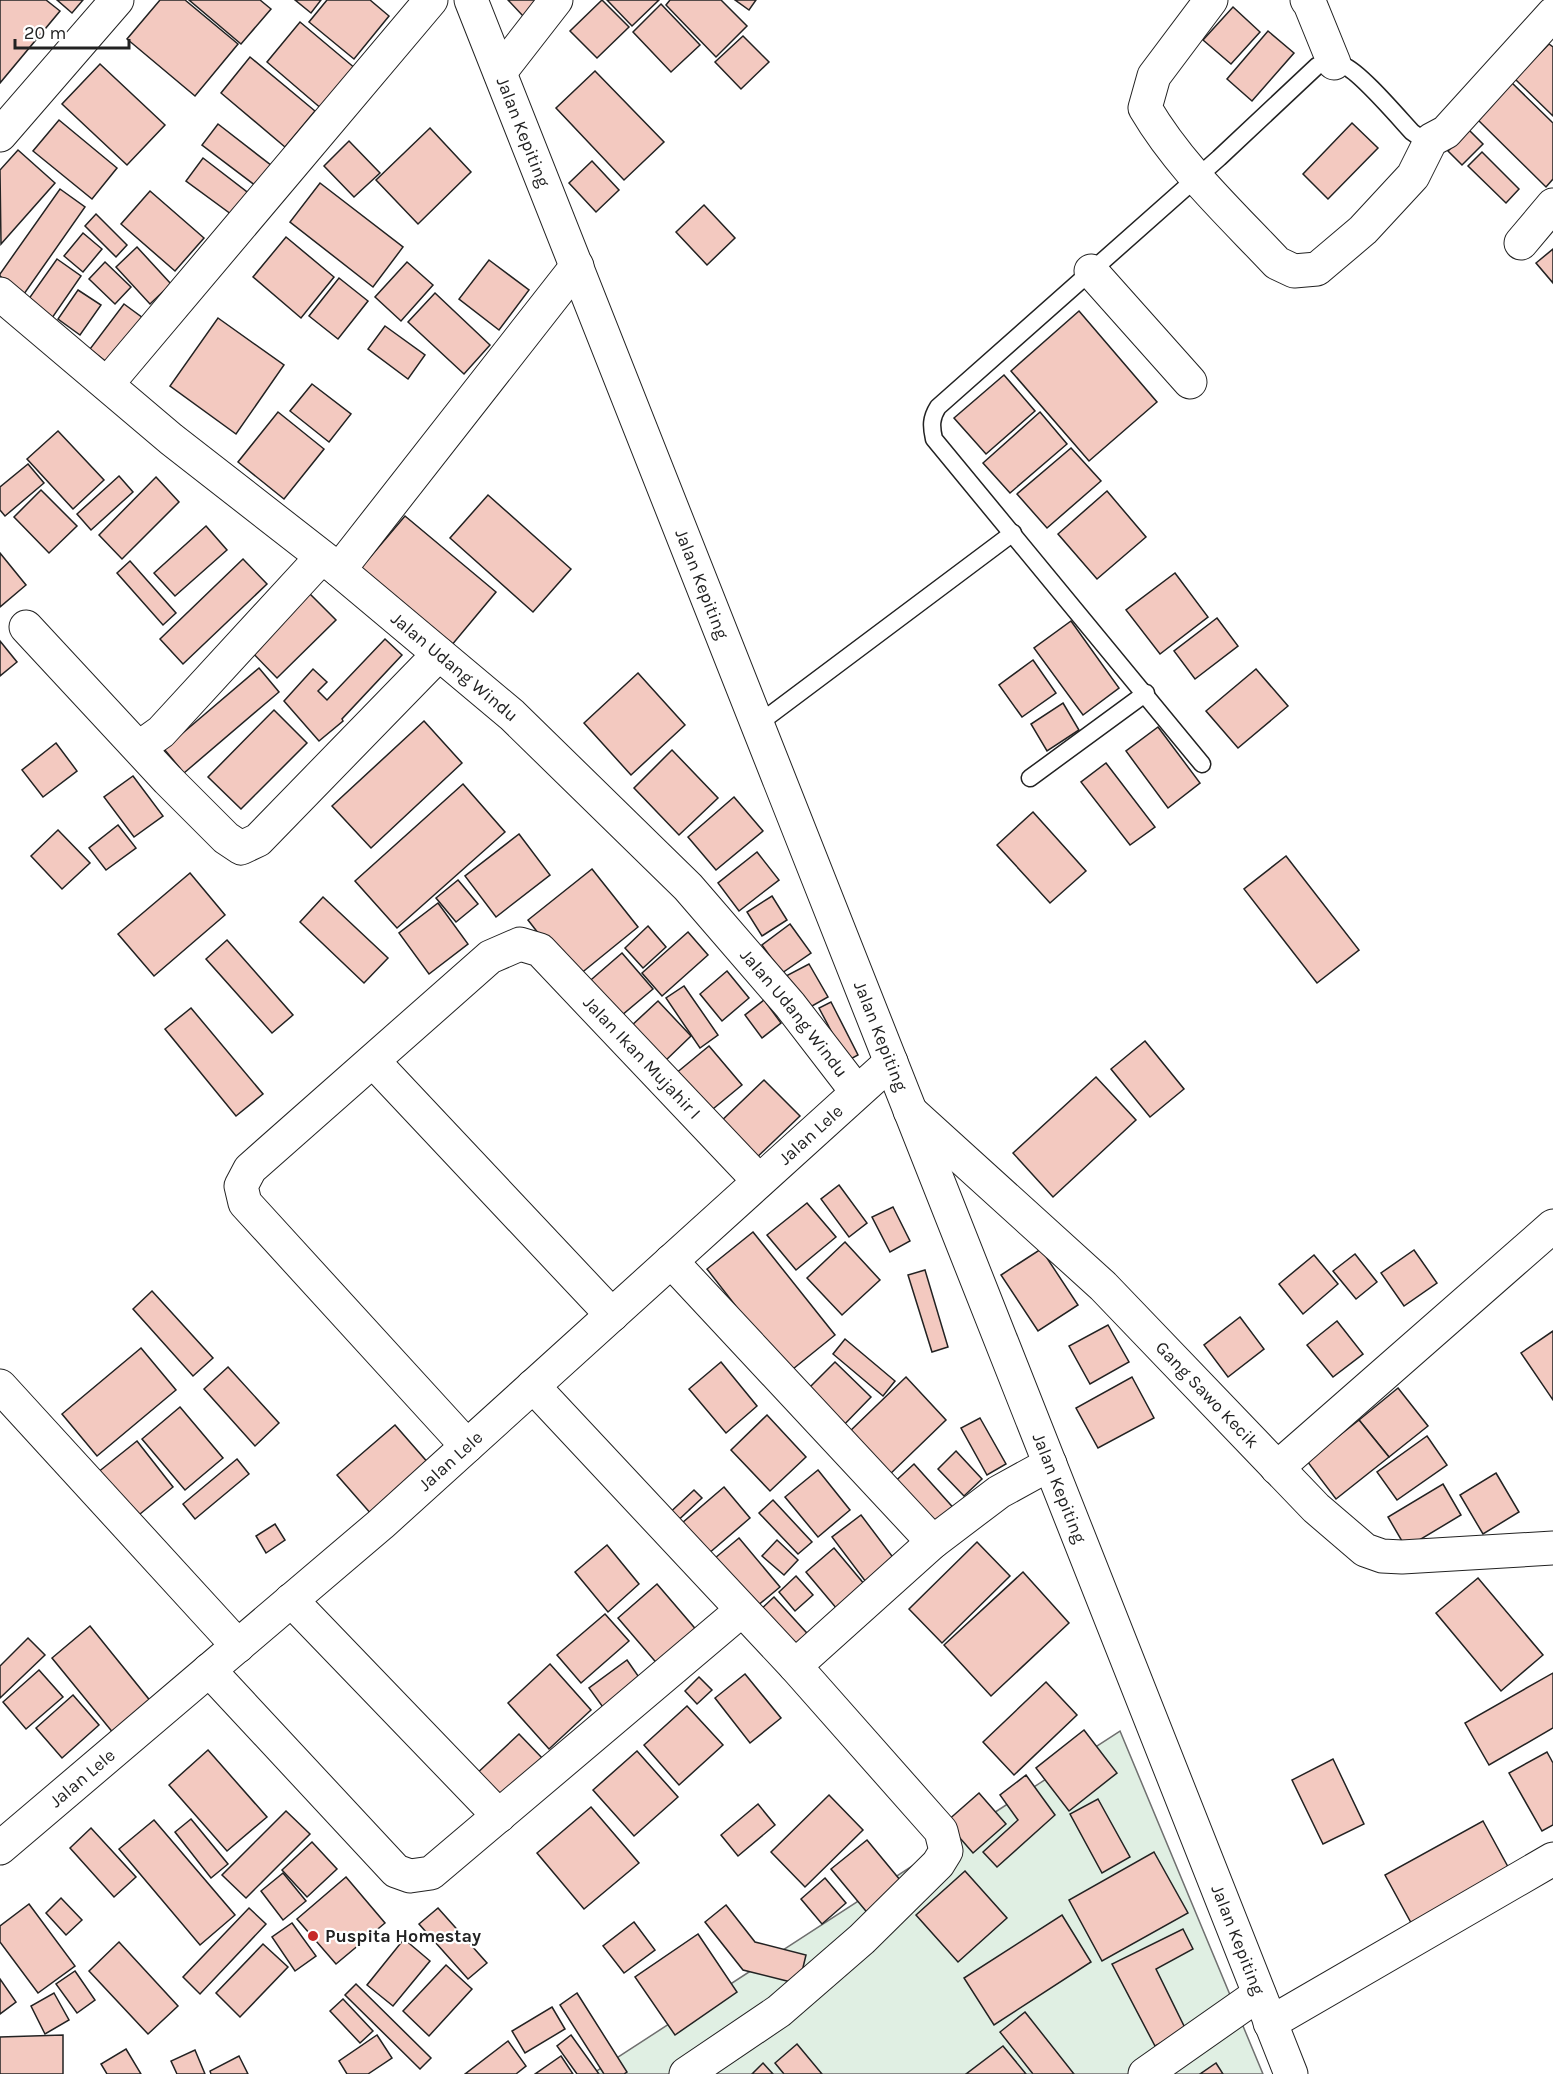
<svg xmlns="http://www.w3.org/2000/svg" width="1553" height="2074" font-family="Karla,sans-serif">
  <style>
    .green { fill: #e0efe3; stroke: #6f6f6f; stroke-width: 1.5 }
    .building { fill: #f3c9c0; stroke: #222; stroke-width: 1.5 }
    .lines { fill: none; stroke-linecap: round; stroke-linejoin: round }
    .lane-casing { stroke: #222; stroke-width: 19 }
    .street-casing { stroke: #222; stroke-width: 35 }
    .secondary-casing { stroke: #222; stroke-width: 35 }
    .lane { stroke: #fff; stroke-width: 16 }
    .street { stroke: #fff; stroke-width: 33 }
    .secondary { stroke: #fff; stroke-width: 33 }
    .poi-dot { fill: #c62828; stroke: #fff; stroke-width: 2 }
    .labels { text-anchor: middle; dominant-baseline: central; stroke-width: 4.5; stroke-linejoin: round; paint-order: stroke }
    .street-label { font-size: 18px; fill: #222; stroke: #fff }
    .poi-label { font-size: 18px; font-weight: bold; fill: #222; stroke: #fff; text-anchor: start }
  </style>
  <rect width="100%" height="100%" fill="#fff"/>
  <polygon class="green" points="1120,1731 1263,2074 592,2074"/>
  <g class="building">
    <polygon points="0,0 46,0 60,11 0,83"/>
    <polygon points="57,0 83,0 72,13"/>
    <polygon points="160,0 185,0 238,44 195,96 127,39"/>
    <polygon points="189,0 260,0 271,9 241,44"/>
    <polygon points="295,0 321,0 311,13"/>
    <polygon points="327,0 370,0 389,16 354,59 309,22"/>
    <polygon points="508,0 539,0 523,16"/>
    <polygon points="602,0 629,27 597,58 570,31"/>
    <polygon points="607,0 659,0 632,26"/>
    <polygon points="670,0 721,0 747,26 716,57 666,5"/>
    <polygon points="735,0 756,0 749,10"/>
    <polygon points="661,4 700,45 671,72 633,32"/>
    <polygon points="1233,7 1260,32 1231,64 1203,40"/>
    <polygon points="300,22 356,69 323,110 267,62"/>
    <polygon points="1268,31 1294,53 1252,101 1227,79"/>
    <polygon points="743,36 769,62 741,89 715,62"/>
    <polygon points="1549,44 1553,47 1553,116 1515,79"/>
    <polygon points="250,57 315,111 285,147 221,93"/>
    <polygon points="100,64 165,125 127,165 62,104"/>
    <polygon points="595,71 664,142 624,180 556,108"/>
    <polygon points="1510,81 1553,123 1553,179 1546,187 1475,117"/>
    <polygon points="59,120 117,168 92,199 33,151"/>
    <polygon points="1352,123 1378,148 1328,199 1303,174"/>
    <polygon points="218,124 272,166 256,186 202,145"/>
    <polygon points="430,128 471,172 418,224 376,180"/>
    <polygon points="1469,130 1483,144 1462,165 1448,151"/>
    <polygon points="349,141 380,173 354,197 324,166"/>
    <polygon points="18,150 55,183 1,244 0,170"/>
    <polygon points="1482,152 1519,189 1506,203 1468,166"/>
    <polygon points="203,158 251,195 235,217 186,181"/>
    <polygon points="592,161 619,190 596,212 569,183"/>
    <polygon points="320,183 403,247 373,287 290,222"/>
    <polygon points="60,189 85,207 24,294 0,276 0,274"/>
    <polygon points="150,191 204,238 175,271 121,224"/>
    <polygon points="704,205 735,238 707,265 676,232"/>
    <polygon points="96,214 127,245 116,257 85,226"/>
    <polygon points="83,233 102,249 83,272 64,256"/>
    <polygon points="286,237 334,277 301,318 253,277"/>
    <polygon points="137,247 171,284 150,304 116,267"/>
    <polygon points="1553,249 1553,283 1536,263"/>
    <polygon points="57,259 81,276 52,318 28,300"/>
    <polygon points="489,260 529,290 499,330 459,299"/>
    <polygon points="105,262 131,287 115,304 89,279"/>
    <polygon points="407,262 433,285 401,321 375,297"/>
    <polygon points="339,278 368,301 338,339 309,316"/>
    <polygon points="78,290 101,305 80,335 58,319"/>
    <polygon points="435,293 490,345 464,374 408,322"/>
    <polygon points="124,304 147,321 113,367 90,349"/>
    <polygon points="1079,311 1157,402 1089,461 1011,371"/>
    <polygon points="218,318 284,365 236,434 170,386"/>
    <polygon points="385,326 425,355 408,379 368,349"/>
    <polygon points="1004,375 1035,411 986,454 954,418"/>
    <polygon points="312,384 351,414 329,442 290,411"/>
    <polygon points="278,412 324,449 284,499 238,462"/>
    <polygon points="1040,412 1067,444 1010,493 983,463"/>
    <polygon points="58,431 104,480 73,509 27,459"/>
    <polygon points="1071,448 1101,481 1047,528 1017,494"/>
    <polygon points="28,464 44,483 5,516 0,510 0,487"/>
    <polygon points="119,476 133,492 91,530 77,514"/>
    <polygon points="156,477 179,502 122,559 99,535"/>
    <polygon points="41,490 77,526 49,553 14,517"/>
    <polygon points="1107,491 1146,537 1097,579 1058,534"/>
    <polygon points="488,495 571,569 533,612 450,538"/>
    <polygon points="405,516 496,592 446,652 355,575"/>
    <polygon points="206,526 227,550 175,596 154,573"/>
    <polygon points="0,553 26,585 0,607"/>
    <polygon points="243,559 267,584 183,664 160,639"/>
    <polygon points="130,561 176,613 163,625 117,573"/>
    <polygon points="1175,573 1208,617 1160,654 1126,610"/>
    <polygon points="304,588 336,620 277,678 245,645"/>
    <polygon points="1217,618 1238,646 1195,679 1174,651"/>
    <polygon points="1071,621 1119,688 1083,715 1034,648"/>
    <polygon points="385,639 402,655 342,719 343,721 319,741 284,701 313,669 327,682 318,691 327,700"/>
    <polygon points="0,641 17,662 0,676"/>
    <polygon points="1033,660 1056,693 1022,717 999,685"/>
    <polygon points="259,668 279,692 184,773 164,749"/>
    <polygon points="1256,669 1288,706 1238,748 1206,711"/>
    <polygon points="638,673 685,725 631,775 584,723"/>
    <polygon points="1063,703 1079,730 1047,751 1031,724"/>
    <polygon points="274,710 307,743 241,809 208,777"/>
    <polygon points="424,721 462,763 371,848 332,806"/>
    <polygon points="1158,727 1200,783 1168,808 1126,751"/>
    <polygon points="56,743 77,771 43,797 22,770"/>
    <polygon points="672,750 718,798 679,835 634,788"/>
    <polygon points="1106,763 1155,827 1130,845 1081,782"/>
    <polygon points="133,776 163,816 134,837 104,797"/>
    <polygon points="463,784 505,832 397,928 355,881"/>
    <polygon points="734,797 763,831 716,870 688,837"/>
    <polygon points="1033,812 1086,871 1050,903 997,845"/>
    <polygon points="118,825 136,848 106,870 89,848"/>
    <polygon points="58,830 90,863 62,889 31,856"/>
    <polygon points="519,834 550,875 496,917 465,876"/>
    <polygon points="757,852 779,880 739,911 718,883"/>
    <polygon points="1286,856 1359,950 1317,983 1244,889"/>
    <polygon points="592,869 638,927 574,979 528,920"/>
    <polygon points="190,873 225,915 154,976 118,934"/>
    <polygon points="458,880 478,904 456,922 436,898"/>
    <polygon points="772,896 787,920 762,936 747,912"/>
    <polygon points="323,897 388,958 364,983 300,922"/>
    <polygon points="438,903 468,944 429,974 399,933"/>
    <polygon points="790,924 811,953 782,973 762,945"/>
    <polygon points="648,926 666,947 643,968 625,948"/>
    <polygon points="688,932 708,955 662,996 642,973"/>
    <polygon points="227,940 293,1015 272,1033 206,959"/>
    <polygon points="622,953 653,989 615,1021 585,985"/>
    <polygon points="809,964 828,997 805,1010 786,976"/>
    <polygon points="727,971 749,998 722,1021 700,994"/>
    <polygon points="684,986 718,1035 700,1048 666,998"/>
    <polygon points="764,1000 781,1023 762,1038 745,1015"/>
    <polygon points="658,1001 691,1036 664,1062 630,1027"/>
    <polygon points="831,1002 858,1055 847,1061 819,1008"/>
    <polygon points="191,1008 263,1094 236,1116 165,1029"/>
    <polygon points="1145,1041 1184,1089 1150,1117 1111,1069"/>
    <polygon points="709,1046 742,1085 702,1118 669,1079"/>
    <polygon points="1096,1077 1136,1120 1053,1197 1013,1153"/>
    <polygon points="764,1080 800,1116 752,1162 716,1126"/>
    <polygon points="839,1185 867,1223 849,1237 821,1199"/>
    <polygon points="807,1203 836,1237 796,1270 767,1235"/>
    <polygon points="893,1207 910,1241 890,1252 872,1217"/>
    <polygon points="753,1232 835,1335 788,1373 707,1269"/>
    <polygon points="845,1242 880,1280 842,1315 807,1278"/>
    <polygon points="1041,1249 1078,1305 1038,1331 1001,1275"/>
    <polygon points="1414,1250 1437,1283 1404,1306 1381,1273"/>
    <polygon points="1355,1254 1377,1282 1356,1299 1333,1271"/>
    <polygon points="1314,1255 1338,1284 1303,1314 1279,1284"/>
    <polygon points="925,1270 948,1347 932,1352 908,1275"/>
    <polygon points="152,1291 213,1358 193,1376 133,1309"/>
    <polygon points="1240,1317 1264,1349 1228,1377 1204,1345"/>
    <polygon points="1337,1321 1363,1354 1333,1377 1307,1345"/>
    <polygon points="1108,1325 1129,1362 1090,1384 1069,1346"/>
    <polygon points="1553,1331 1553,1400 1521,1353"/>
    <polygon points="845,1339 895,1381 883,1396 833,1354"/>
    <polygon points="141,1348 176,1390 97,1456 62,1414"/>
    <polygon points="721,1362 757,1406 726,1433 689,1389"/>
    <polygon points="835,1362 871,1397 839,1430 803,1394"/>
    <polygon points="228,1367 279,1423 255,1446 204,1389"/>
    <polygon points="906,1377 946,1420 887,1477 847,1434"/>
    <polygon points="1132,1377 1154,1418 1098,1448 1076,1408"/>
    <polygon points="1398,1388 1428,1426 1389,1457 1359,1420"/>
    <polygon points="180,1407 223,1458 185,1490 142,1439"/>
    <polygon points="767,1415 806,1457 770,1491 731,1450"/>
    <polygon points="980,1418 1006,1464 987,1475 961,1428"/>
    <polygon points="1359,1420 1389,1457 1336,1499 1307,1461"/>
    <polygon points="395,1425 430,1465 372,1515 337,1475"/>
    <polygon points="1427,1436 1447,1465 1397,1500 1377,1472"/>
    <polygon points="137,1441 173,1487 129,1523 92,1477"/>
    <polygon points="956,1451 982,1479 964,1496 938,1469"/>
    <polygon points="237,1459 249,1474 195,1519 183,1504"/>
    <polygon points="914,1464 958,1513 932,1536 889,1487"/>
    <polygon points="818,1470 850,1510 818,1537 785,1497"/>
    <polygon points="1496,1473 1519,1512 1483,1534 1460,1495"/>
    <polygon points="1443,1484 1461,1515 1406,1548 1388,1517"/>
    <polygon points="724,1487 750,1518 701,1560 675,1529"/>
    <polygon points="694,1490 702,1498 671,1527 663,1519"/>
    <polygon points="773,1500 812,1542 798,1554 759,1513"/>
    <polygon points="861,1515 898,1564 869,1586 832,1537"/>
    <polygon points="275,1524 285,1540 266,1553 256,1536"/>
    <polygon points="739,1538 780,1587 750,1612 709,1563"/>
    <polygon points="777,1540 798,1560 784,1575 762,1556"/>
    <polygon points="977,1542 1010,1576 942,1643 909,1609"/>
    <polygon points="607,1545 639,1584 608,1612 575,1572"/>
    <polygon points="834,1548 865,1585 837,1609 806,1572"/>
    <polygon points="1023,1572 1069,1623 991,1696 944,1645"/>
    <polygon points="796,1576 813,1595 795,1611 779,1592"/>
    <polygon points="1478,1578 1543,1655 1501,1691 1436,1613"/>
    <polygon points="657,1584 699,1633 660,1667 618,1618"/>
    <polygon points="774,1597 816,1643 800,1657 759,1611"/>
    <polygon points="605,1614 629,1641 581,1683 557,1655"/>
    <polygon points="90,1626 152,1703 114,1734 52,1658"/>
    <polygon points="28,1638 45,1655 0,1698 0,1666"/>
    <polygon points="627,1660 643,1683 605,1710 589,1688"/>
    <polygon points="550,1664 591,1710 549,1749 508,1703"/>
    <polygon points="39,1670 63,1697 26,1729 3,1702"/>
    <polygon points="1553,1673 1553,1728 1489,1765 1465,1723"/>
    <polygon points="745,1674 781,1718 750,1743 715,1698"/>
    <polygon points="699,1677 712,1690 697,1704 685,1691"/>
    <polygon points="1046,1682 1077,1715 1014,1775 983,1742"/>
    <polygon points="73,1695 99,1725 62,1758 36,1728"/>
    <polygon points="687,1706 723,1745 679,1785 644,1745"/>
    <polygon points="1084,1730 1117,1773 1069,1811 1036,1768"/>
    <polygon points="519,1734 545,1761 499,1804 473,1777"/>
    <polygon points="208,1750 267,1817 227,1851 169,1785"/>
    <polygon points="637,1751 678,1797 634,1836 593,1790"/>
    <polygon points="1547,1752 1553,1763 1553,1825 1542,1831 1509,1773"/>
    <polygon points="1333,1759 1364,1824 1323,1844 1292,1780"/>
    <polygon points="1026,1775 1055,1815 997,1867 983,1852 1018,1820 1000,1795"/>
    <polygon points="979,1793 1006,1824 973,1853 946,1822"/>
    <polygon points="829,1795 863,1830 805,1887 771,1852"/>
    <polygon points="1098,1799 1130,1857 1102,1873 1070,1814"/>
    <polygon points="758,1804 775,1825 738,1856 721,1835"/>
    <polygon points="591,1807 639,1863 584,1909 537,1853"/>
    <polygon points="286,1811 310,1834 246,1898 222,1875"/>
    <polygon points="191,1819 228,1864 211,1878 175,1832"/>
    <polygon points="154,1820 235,1915 200,1945 119,1849"/>
    <polygon points="1483,1821 1513,1876 1415,1930 1385,1875"/>
    <polygon points="91,1828 136,1877 114,1897 70,1848"/>
    <polygon points="867,1840 905,1886 870,1916 831,1869"/>
    <polygon points="312,1842 337,1869 307,1897 282,1870"/>
    <polygon points="1154,1852 1188,1913 1102,1961 1069,1900"/>
    <polygon points="965,1871 1007,1918 958,1962 916,1915"/>
    <polygon points="283,1873 306,1901 283,1920 261,1891"/>
    <polygon points="346,1877 385,1923 336,1964 297,1919"/>
    <polygon points="825,1878 846,1903 822,1924 801,1899"/>
    <polygon points="61,1898 82,1920 66,1935 46,1913"/>
    <polygon points="29,1904 75,1966 38,1993 0,1942 0,1926"/>
    <polygon points="726,1905 755,1942 806,1955 799,1984 743,1970 705,1922"/>
    <polygon points="249,1908 266,1924 200,1994 183,1977"/>
    <polygon points="438,1908 487,1963 468,1979 419,1924"/>
    <polygon points="1062,1915 1091,1962 994,2025 964,1978"/>
    <polygon points="634,1922 655,1950 624,1973 603,1946"/>
    <polygon points="292,1923 316,1956 295,1971 272,1937"/>
    <polygon points="1183,1929 1193,1949 1156,1969 1186,2030 1155,2046 1112,1964"/>
    <polygon points="698,1934 737,1992 675,2035 635,1977"/>
    <polygon points="404,1939 430,1961 393,2006 367,1985"/>
    <polygon points="119,1942 178,2006 148,2034 89,1971"/>
    <polygon points="263,1944 288,1967 240,2017 216,1993"/>
    <polygon points="446,1965 472,1989 429,2036 403,2011"/>
    <polygon points="75,1971 95,2000 77,2013 56,1984"/>
    <polygon points="0,1979 16,2002 0,2014"/>
    <polygon points="356,1984 431,2058 420,2069 345,1995"/>
    <polygon points="54,1993 69,2020 45,2034 31,2006"/>
    <polygon points="577,1993 627,2072 624,2074 604,2074 560,2005"/>
    <polygon points="343,1999 373,2031 360,2043 330,2011"/>
    <polygon points="552,2007 565,2029 525,2053 512,2031"/>
    <polygon points="1025,2012 1074,2074 1033,2074 1000,2032"/>
    <polygon points="63,2035 63,2074 0,2074 0,2037"/>
    <polygon points="377,2035 392,2058 368,2074 347,2074 339,2061"/>
    <polygon points="571,2035 599,2074 577,2074 557,2046"/>
    <polygon points="508,2041 526,2066 516,2074 465,2074"/>
    <polygon points="797,2044 822,2074 784,2074 775,2063"/>
    <polygon points="1003,2046 1026,2074 966,2074"/>
    <polygon points="126,2049 141,2074 107,2074 101,2064"/>
    <polygon points="195,2050 205,2074 177,2074 171,2061"/>
    <polygon points="239,2056 248,2074 211,2074 210,2071"/>
    <polygon points="561,2056 573,2074 535,2074"/>
    <polygon points="763,2063 773,2074 752,2074"/>
    <polygon points="1216,2063 1223,2074 1200,2074"/>
  </g>
  <g class="lines">
    <defs>
      <g id="lane">
        <polyline points="758,724 1013,533"/>
        <path d="M1202 764 934 439C931 426 931 418 938 407L1219 158 1317 66C1326 62 1335 62 1344 66 1359 71 1399 118 1412 132L1422 139 1431 140"/>
        <polyline points="1030,778 1146,693"/>
      </g>
      <g id="street">
        <path d="M1211 0 1154 76 1145 108C1179 166 1231 214 1277 263L1294 271 1317 269 1363 230 1413 176 1431 140 1446 132 1553 14"/>
        <polyline points="1307,0 1310,4 1334,63"/>
        <polyline points="500,72 556,0"/>
        <polyline points="0,135 117,0"/>
        <polyline points="1521,243 1553,205"/>
        <polyline points="1091,271 1190,382"/>
        <path id="s1" d="M0 294 171 439 339 570 512 715 688 887 790 1005 857 1092"/>
        <polyline points="107,384 431,0"/>
        <polyline points="339,570 577,266"/>
        <polyline points="26,627 168,780 226,838 241,848 258,840 439,654"/>
        <polyline points="140,747 161,732 321,558"/>
        <polyline points="373,1061 612,1315"/>
        <path id="s2" d="M910 1111 1103 1286 1316 1508 1365 1550 1382 1556 1402 1557 1553 1548"/>
        <polyline points="671,1261 933,1542"/>
        <polyline points="0,1386 238,1646"/>
        <polyline points="533,1386 795,1666"/>
        <path id="s3" d="M467 1446 245 1203 241 1186 250 1169 490 957 520 944 540 950 759 1181"/>
        <polyline points="1277,1468 1553,1226"/>
        <polyline points="291,1600 499,1816"/>
        <polyline points="209,1670 396,1871 410,1876 431,1873 742,1610"/>
        <path id="s4" d="M0 1848 381 1524 891 1062"/>
        <polyline points="1270,2023 1553,1859"/>
        <polyline points="686,2074 779,2011 862,1939 938,1864 946,1851 941,1831 795,1666 933,1542 999,1492 1050,1464"/>
        <polyline points="1145,2074 1259,1994"/>
      </g>
      <g id="secondary">
        <path id="s5" d="M471 0 1291 2074"/>
      </g>
    </defs>
    <use href="#lane" class="lane-casing"/>
    <use href="#street" class="street-casing"/>
    <use href="#secondary" class="secondary-casing"/>
    <use href="#lane" class="lane"/>
    <use href="#street" class="street"/>
    <use href="#secondary" class="secondary"/>
  </g>
  <circle class="poi-dot" cx="313" cy="1936" r="6"/>
  <g class="labels">
    <g class="street-label">
      <text stroke="none"><textPath href="#s5" startOffset="142">Jalan Kepiting</textPath></text>
      <text stroke="none"><textPath href="#s5" startOffset="628">Jalan Kepiting</textPath></text>
      <text stroke="none"><textPath href="#s1" startOffset="588">Jalan Udang Windu</textPath></text>
      <text stroke="none"><textPath href="#s1" startOffset="1074">Jalan Udang Windu</textPath></text>
      <text stroke="none"><textPath href="#s5" startOffset="1114">Jalan Kepiting</textPath></text>
      <text stroke="none"><textPath href="#s3" startOffset="888">Jalan Ikan Mujahir I</textPath></text>
      <text stroke="none"><textPath href="#s4" startOffset="1080">Jalan Lele</textPath></text>
      <text stroke="none"><textPath href="#s2" startOffset="411">Gang Sawo Kecik</textPath></text>
      <text stroke="none"><textPath href="#s4" startOffset="594">Jalan Lele</textPath></text>
      <text stroke="none"><textPath href="#s5" startOffset="1600">Jalan Kepiting</textPath></text>
      <text stroke="none"><textPath href="#s4" startOffset="108">Jalan Lele</textPath></text>
      <text stroke="none"><textPath href="#s5" startOffset="2086">Jalan Kepiting</textPath></text>
    </g>
    <g class="poi-label">
      <text x="325" y="1936">Puspita Homestay</text>
    </g>
  </g>
  <path d="M15 39v9h114v-9" fill="none" stroke="#222222" stroke-width="3"/>
  <text x="24" y="39" font-size="18" fill="#222222" stroke="#ffffff" stroke-width="4.5" paint-order="stroke">20 m</text>
</svg>
